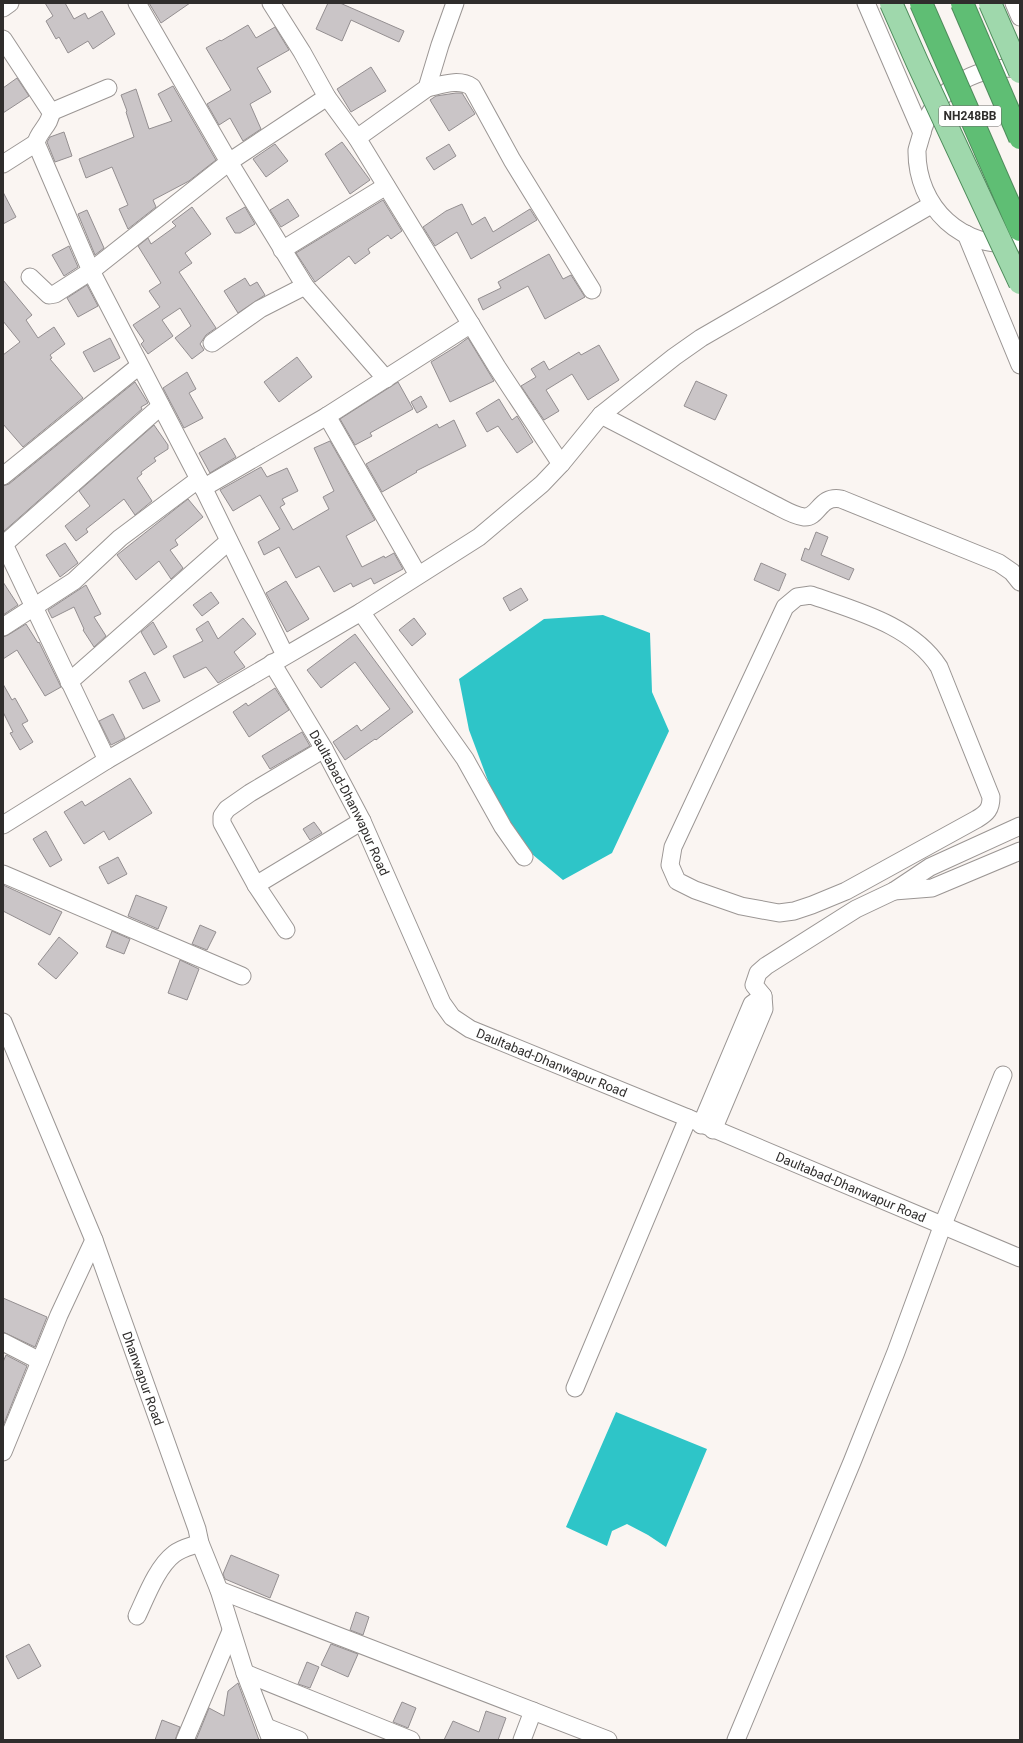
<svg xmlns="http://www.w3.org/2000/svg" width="1023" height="1743" font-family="Roboto,sans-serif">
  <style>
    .water { fill: #2ec5c8 }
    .building { fill: #cac5c7; stroke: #948f91 }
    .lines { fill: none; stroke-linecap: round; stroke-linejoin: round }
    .minor-casing { stroke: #9b9694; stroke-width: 19 }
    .minor { stroke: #fff; stroke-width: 17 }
    .major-bridge-casing { stroke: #4e8b5b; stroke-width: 24; stroke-linecap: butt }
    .highway-bridge-casing { stroke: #4e8b5b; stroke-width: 24; stroke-linecap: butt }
    .major-bridge { stroke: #9fd8ac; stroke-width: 22 }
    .highway-bridge { stroke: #5fbe74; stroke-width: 22 }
    .labels { text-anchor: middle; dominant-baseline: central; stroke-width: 3.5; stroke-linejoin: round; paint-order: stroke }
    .shield { fill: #fff; stroke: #6d6c6b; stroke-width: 1 }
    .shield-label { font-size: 12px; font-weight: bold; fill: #2f2d2c }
    .street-label { font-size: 13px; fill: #2f2d2c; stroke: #fff }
  </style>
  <rect width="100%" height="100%" fill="#faf5f2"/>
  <g class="water">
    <polygon points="603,615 650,633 652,692 669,731 612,853 563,880 508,834 469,730 459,679 544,619"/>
    <polygon points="616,1412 707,1449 666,1547 648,1535 627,1524 612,1531 607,1546 566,1527"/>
  </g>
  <g class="building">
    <polygon points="45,3 65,3 74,19 85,13 88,19 102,11 115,34 93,49 88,41 68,53 59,37 56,39 46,21 53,16"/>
    <polygon points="149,3 190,3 161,23"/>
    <polygon points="328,3 340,3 404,31 399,42 351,20 342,41 316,29"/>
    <polygon points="248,25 256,38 275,27 289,50 257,68 271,92 250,104 261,129 243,141 230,118 219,125 207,104 231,90 206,48 220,40 221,41"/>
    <polygon points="371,67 386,91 351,112 337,89"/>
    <polygon points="17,78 29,96 3,113 3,88"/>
    <polygon points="173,86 216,160 189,181 153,200 156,207 128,229 119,209 128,205 112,167 86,178 79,159 134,137 126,112 127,111 121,95 136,89 149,129 172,121 158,94"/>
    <polygon points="456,93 462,93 475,114 449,131 430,100 436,96"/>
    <polygon points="64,132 72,156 55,162 47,142 50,137"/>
    <polygon points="342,142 370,180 350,194 325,154"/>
    <polygon points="275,144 288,161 266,177 253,159"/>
    <polygon points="449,144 456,156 434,170 426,158"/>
    <polygon points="3,192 16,217 3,224"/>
    <polygon points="288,199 299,216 281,227 270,210"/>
    <polygon points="383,200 402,231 391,239 388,235 368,249 370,253 355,264 349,256 315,282 296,253"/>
    <polygon points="462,204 472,225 485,217 493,232 530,209 537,220 471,259 457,232 435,246 423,227 446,211"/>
    <polygon points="192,207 211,234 185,253 192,263 179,272 216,328 206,335 200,344 204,350 192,359 175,338 191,326 180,308 162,320 173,336 148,354 141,344 144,341 133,325 160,307 149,291 161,283 138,246 148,238 151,244 176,226 172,222"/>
    <polygon points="245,207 255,224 240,233 235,233 226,218"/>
    <polygon points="87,210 104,248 95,255 78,214"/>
    <polygon points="69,246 78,267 64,276 52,255"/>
    <polygon points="549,254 563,279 571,275 585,297 545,319 528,286 483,310 478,299 501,288 498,282"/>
    <polygon points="245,278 250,286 257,282 265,295 238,313 224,291"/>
    <polygon points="3,280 32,315 26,320 38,338 54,327 65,344 50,355 52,358 50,359 83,398 23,447 3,424 3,355 20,342 3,321"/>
    <polygon points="87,285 98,306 78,317 67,298"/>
    <polygon points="110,338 120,358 94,372 83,352"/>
    <polygon points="468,338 494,381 450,402 431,362 457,346"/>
    <polygon points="599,345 619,380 588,400 572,374 546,390 559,411 544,420 521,386 536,377 531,369 544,361 549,370 579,352 581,355"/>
    <polygon points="297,357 312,377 279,402 264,382"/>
    <polygon points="187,372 196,389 189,393 203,418 184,428 163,388"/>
    <polygon points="696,381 727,395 715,420 684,406"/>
    <polygon points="135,382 148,403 141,407 142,409 3,532 3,486 9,484"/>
    <polygon points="398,382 413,409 370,433 372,436 355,445 340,419"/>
    <polygon points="421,396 427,407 417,413 411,402"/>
    <polygon points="499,399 512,420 517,416 533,442 517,453 498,426 487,432 476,413"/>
    <polygon points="454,420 466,446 416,471 417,472 382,492 366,464 437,424 439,428"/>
    <polygon points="154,425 168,445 168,449 154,458 156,461 141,472 142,474 137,478 152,501 135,515 124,499 86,529 88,532 76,541 65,526 90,506 79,491"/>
    <polygon points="225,438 236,457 210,473 199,453"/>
    <polygon points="330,441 375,520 346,536 362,567 384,556 385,558 394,553 403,569 374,584 371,578 353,587 351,583 334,592 319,566 296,578 279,547 264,555 258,542 280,529 260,495 233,511 220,490 261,467 267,477 287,468 298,491 282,499 285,504 280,507 293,530 329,509 323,497 334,491 314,448"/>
    <polygon points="188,499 203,517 175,540 178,545 170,550 183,568 171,579 159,561 136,580 117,555"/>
    <polygon points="816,532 828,537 821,555 854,569 849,580 801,560 805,548 809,550"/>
    <polygon points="65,543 78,563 60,577 46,555"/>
    <polygon points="761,563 786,574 779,591 754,580"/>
    <polygon points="286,581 309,619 287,632 266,593"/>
    <polygon points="3,582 18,605 3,615"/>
    <polygon points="86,585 101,614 94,617 106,636 94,647 83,630 84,629 74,607 52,618 48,610"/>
    <polygon points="521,588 528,600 510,611 503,598"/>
    <polygon points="211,592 219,603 202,616 193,605"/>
    <polygon points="243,618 256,634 234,652 245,667 218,683 206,667 184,678 173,656 203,641 196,629 208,621 218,639"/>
    <polygon points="414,618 426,634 412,646 399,630"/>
    <polygon points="153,622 167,647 154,655 141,632"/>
    <polygon points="26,624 38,643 39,642 61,687 45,696 17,650 3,659 3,637 8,635"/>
    <polygon points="355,634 413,712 376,740 375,739 345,760 333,742 357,725 361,731 390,709 355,662 321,688 307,670"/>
    <polygon points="145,672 160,701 143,709 129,681"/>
    <polygon points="3,684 12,700 15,698 28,721 22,724 33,742 20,750 10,733 13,732 3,712"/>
    <polygon points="275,688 289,710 249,737 233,712 246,703 248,706"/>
    <polygon points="113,714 125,738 111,745 99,721"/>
    <polygon points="302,732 310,746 270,769 262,756"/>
    <polygon points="130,778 152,813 109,840 104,831 84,844 64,812 82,801 85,806"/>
    <polygon points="314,822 322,833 310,840 303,829"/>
    <polygon points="46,831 62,860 50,867 33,839"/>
    <polygon points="118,857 127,874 108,884 99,867"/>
    <polygon points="3,885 62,912 50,935 3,911"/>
    <polygon points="136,895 167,907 158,929 128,916"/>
    <polygon points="200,925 216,932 207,950 192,944"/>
    <polygon points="112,931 130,939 124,954 106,947"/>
    <polygon points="59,937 78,953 56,979 38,964"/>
    <polygon points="180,960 199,969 187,1000 168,993"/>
    <polygon points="3,1298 47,1317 35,1347 3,1332"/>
    <polygon points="6,1355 27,1366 3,1426 3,1362"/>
    <polygon points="231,1555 279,1575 270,1598 225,1579 223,1574"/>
    <polygon points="356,1612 369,1617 363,1635 350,1630"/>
    <polygon points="29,1644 41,1666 18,1679 6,1656"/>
    <polygon points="331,1644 358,1654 348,1677 321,1665"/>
    <polygon points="307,1662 319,1667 310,1688 298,1684"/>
    <polygon points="238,1683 259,1740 196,1740 209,1708 224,1716 228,1691"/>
    <polygon points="402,1702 416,1708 408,1728 393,1722"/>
    <polygon points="486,1711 506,1718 498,1740 444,1740 453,1721 479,1732"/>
    <polygon points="162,1720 180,1727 175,1740 155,1740"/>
  </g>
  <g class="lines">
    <defs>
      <g id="minor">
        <polyline points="137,3 229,162 305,286 386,379"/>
        <polyline points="271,3 302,52 327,97 357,138 497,367 561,464"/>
        <polyline points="866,3 922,133"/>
        <polyline points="1014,3 1020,17"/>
        <polyline points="3,8 10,3"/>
        <path d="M3 39 51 112C51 124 38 132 36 143L91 271 199 479 285 655"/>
        <path d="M1020 69C975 64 932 91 921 136 920 140 918 146 917 150 916 207 963 252 1020 242"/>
        <path d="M427 88C441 85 459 78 472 87L512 160 592 290"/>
        <polyline points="51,112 108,88"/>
        <polyline points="357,138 427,88 440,45 455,3"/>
        <polyline points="3,164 36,143"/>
        <polyline points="966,234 1020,365"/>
        <polyline points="282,250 386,186"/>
        <polyline points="30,277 49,295 55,294 91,271 229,162 327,97"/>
        <polyline points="212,343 260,309 305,286"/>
        <path d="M601 415 775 505C783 509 794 516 804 517 819 518 819 495 841 499L999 563 1012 572 1020 582"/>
        <polyline points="327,416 418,575"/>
        <polyline points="3,476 139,366"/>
        <polyline points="203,488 327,416 471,324"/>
        <polyline points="3,542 107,760"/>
        <polyline points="3,545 161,406"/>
        <path d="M811 595C856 611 912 625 939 667L991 797C991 809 987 813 977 819L846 891 812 905 794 911 779 913 741 906 695 890 677 881 670 865 673 847 785 607 797 597Z"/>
        <polyline points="361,612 465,759 503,827 524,857"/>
        <polyline points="3,627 74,581 120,538 199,479"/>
        <path id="s1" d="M272 663 324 749 362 821 442 1003 452 1017 470 1029 688 1118 1020 1258"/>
        <polyline points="69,682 229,541"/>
        <polyline points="3,825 107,760 361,612 479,537 542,484 561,464 601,415 674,357 701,338 931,205"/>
        <polyline points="3,874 242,976"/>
        <polyline points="256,885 362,821"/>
        <polyline points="894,891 932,888 1020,851"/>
        <polyline points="286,930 256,885 222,823 222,816 227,809 250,793 324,749"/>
        <path id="s2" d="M3 1022 94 1240 197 1529 200 1543 219 1590 245 1673 271 1740"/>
        <polyline points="701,1125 752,1004 763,996"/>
        <polyline points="713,1130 764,1009 763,996 754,985 758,973 766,966 856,909 894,891 930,867 1020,826"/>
        <polyline points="3,1342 40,1361"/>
        <polyline points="575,1388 688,1118"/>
        <polyline points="3,1452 59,1315 94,1240"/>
        <polyline points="219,1590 608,1740"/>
        <path d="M137 1616C146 1597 157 1567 174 1554 181 1548 192 1546 200 1543"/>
        <polyline points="245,1673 411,1740"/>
        <polyline points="266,1727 299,1740"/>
        <polyline points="185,1740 231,1631"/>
        <polyline points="522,1740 533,1711"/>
        <polyline points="736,1740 852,1462 896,1352 942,1227 1003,1075"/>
      </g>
    </defs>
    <use href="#minor" class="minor-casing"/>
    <use href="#minor" class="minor"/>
    <defs>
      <g id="major-bridge">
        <polyline points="891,3 918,64 1020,283"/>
        <polyline points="990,3 1020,72"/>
      </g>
      <g id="highway-bridge">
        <polyline points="921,3 1020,230"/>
        <polyline points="962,3 1020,138"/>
      </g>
    </defs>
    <use href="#major-bridge" class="major-bridge-casing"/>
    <use href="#highway-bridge" class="highway-bridge-casing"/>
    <use href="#major-bridge" class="major-bridge"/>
    <use href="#highway-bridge" class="highway-bridge"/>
  </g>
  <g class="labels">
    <rect class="shield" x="939" y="106" width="62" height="20" rx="3"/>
    <g class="shield-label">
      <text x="970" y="116">NH248BB</text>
    </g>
    <g class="street-label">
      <text stroke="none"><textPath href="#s1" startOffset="160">Daultabad-Dhanwapur Road</textPath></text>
      <text stroke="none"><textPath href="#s1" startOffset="508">Daultabad-Dhanwapur Road</textPath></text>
      <text stroke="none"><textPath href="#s1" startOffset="832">Daultabad-Dhanwapur Road</textPath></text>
      <text stroke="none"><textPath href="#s2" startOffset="383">Dhanwapur Road</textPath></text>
    </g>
  </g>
  <rect width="1023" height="1743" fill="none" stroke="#2f2d2c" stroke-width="8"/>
</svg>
